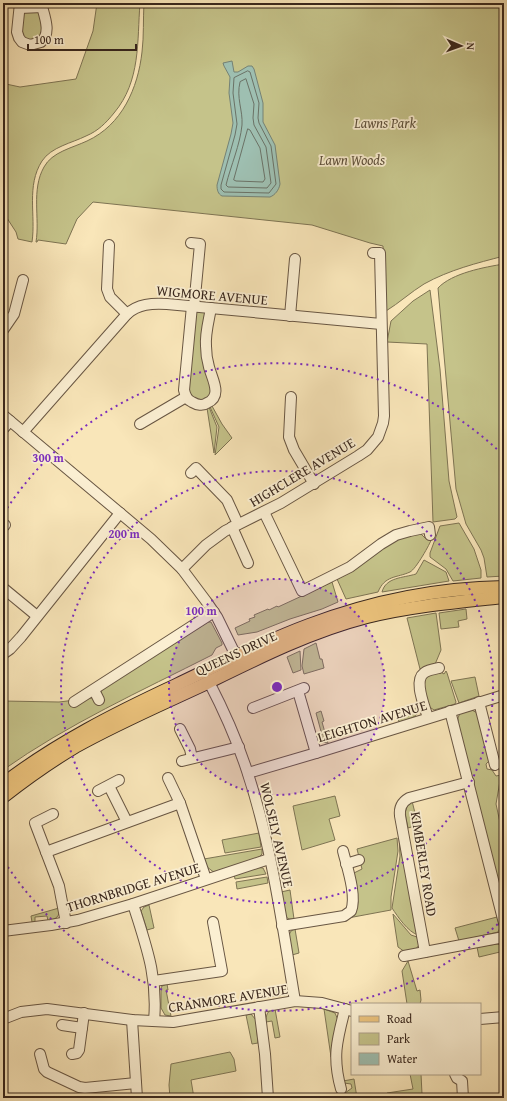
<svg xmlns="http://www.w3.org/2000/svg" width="507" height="1101" font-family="'Gentium Book Plus',serif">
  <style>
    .green { fill: #c5c38a; stroke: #7e7453 }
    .water { fill: #9ebfb1; stroke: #758275 }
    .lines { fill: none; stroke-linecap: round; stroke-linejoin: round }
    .shore { stroke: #6b7266; stroke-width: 1 }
    .minor-casing { stroke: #685643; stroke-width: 12 }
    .major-casing { stroke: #38261c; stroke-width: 14 }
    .minor { stroke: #fbefd2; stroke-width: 10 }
    .major { stroke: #ecc37c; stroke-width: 12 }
    .ring { fill: none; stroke: #7b2cbf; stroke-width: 2; stroke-dasharray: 2 4 }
    .labels { text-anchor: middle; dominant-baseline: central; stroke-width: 3.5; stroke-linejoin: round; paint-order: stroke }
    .park-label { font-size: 14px; font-style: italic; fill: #5b4d38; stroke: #fbefd2 }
    .street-label { font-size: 14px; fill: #38261c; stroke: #fbefd2 }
    .centre { fill: #7b2cbf; stroke: #fbefd2; stroke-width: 2 }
    .ring-label { font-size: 12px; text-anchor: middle; font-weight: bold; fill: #7b2cbf; stroke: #fbefd2; stroke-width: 3.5; stroke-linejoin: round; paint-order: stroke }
  </style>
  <rect width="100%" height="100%" fill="#f9e6b9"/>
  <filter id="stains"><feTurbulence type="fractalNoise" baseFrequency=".005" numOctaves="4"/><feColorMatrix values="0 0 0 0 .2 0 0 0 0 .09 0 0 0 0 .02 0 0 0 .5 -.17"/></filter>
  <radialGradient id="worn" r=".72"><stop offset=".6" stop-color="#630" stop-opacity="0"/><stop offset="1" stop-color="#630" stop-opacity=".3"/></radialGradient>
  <g class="green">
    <path d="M97 3H140C137 41 141 81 114 113 106 123 98 131 86 136 72 143 51 147 42 161 26 186 36 215 32 242L18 239 16 232 3 212V80L6 84 20 87 76 79 93 31Z"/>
    <path d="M144 3H504V256C477 263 449 270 424 284 411 292 399 303 386 311L383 246 370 243 312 225 93 202 77 219 66 244 38 240 37 242H36C40 218 31 190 44 167 52 152 72 148 87 141 122 125 138 88 142 52 144 36 143 19 144 3Z"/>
    <polygon points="23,12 39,12 44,30 36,42 21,37"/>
    <path d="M504 264V576L487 577 484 558 481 550 466 524 456 489 438 288C452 273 485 267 504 264Z"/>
    <polygon points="430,290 440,369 449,481 457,517 455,519 433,522 427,344 387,342 391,321 413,301"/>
    <polygon points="199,310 204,312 206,314 212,387 209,397 204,401 191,398 188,385 196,312"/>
    <polygon points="212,406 222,424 232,438 215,455 219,427 210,407"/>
    <polygon points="209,407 217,427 214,453 207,408"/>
    <polygon points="459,523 474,549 481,570 481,578 453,581 446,569 430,557 430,553 440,526"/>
    <path d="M420 533 425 538H432C430 544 416 569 410 572 397 578 385 575 378 592L346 599 337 579 351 572 394 541 405 536Z"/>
    <path d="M424 560 446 572 449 581 382 592C386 577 403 578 416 574Z"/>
    <polygon points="332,582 338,602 322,609 290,619 257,632 238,635 235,628 250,621 249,619 255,617 254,615 268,609 269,610 277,606 278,607"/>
    <polygon points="466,609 467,619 458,621 459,627 441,629 439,613"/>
    <polygon points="436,613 441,650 436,662 434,665 420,669 407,618"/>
    <path d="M208 622H211L222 643V645L216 648 212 655C141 691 68 724 3 770V701L59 702 92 698 94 700 101 695V690Z"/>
    <polygon points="316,643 320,659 322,659 324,668 304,674 302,666 304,649"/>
    <polygon points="300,651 301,670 293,673 287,657"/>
    <polygon points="439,671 444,674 446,671 447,673 456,702 455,704 434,710 428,706 421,685 426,674"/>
    <polygon points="475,677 479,696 459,703 451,681"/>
    <path d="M420 707C419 718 408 719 399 722L397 713Z"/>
    <polygon points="472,710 477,713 490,760 486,764 487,769 492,770 496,776 501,775 496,804 502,832 501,833 504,849 504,897 501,898 456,722 458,721 458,718 460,713"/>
    <polygon points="321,711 324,721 322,722 328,743 322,742 317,737 322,735 316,713"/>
    <polygon points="335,796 340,816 329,819 335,840 302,850 293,806"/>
    <path d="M412 801 418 825 408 828C406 817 402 808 412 801Z"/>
    <polygon points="259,833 261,847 225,853 222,840"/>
    <path d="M399 837 418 935C408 932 398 917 392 908L400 856Z"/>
    <polygon points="397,838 398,851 391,897 391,910 348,918 352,874 362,869 357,849"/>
    <polygon points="262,849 262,854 259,857 215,873 207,867 204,859"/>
    <polygon points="254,867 263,868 266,874 235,879 234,874"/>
    <polygon points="267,877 268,883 237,889 236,882"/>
    <polygon points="290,890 294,919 289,919 286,917 281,892"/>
    <polygon points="149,905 154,928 147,930 141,911 144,907"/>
    <path d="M59 908C60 917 56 919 48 921L47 916 35 917V922H32L31 916Z"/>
    <polygon points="393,914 411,935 417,937 419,945 415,950 405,952 398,947"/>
    <polygon points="497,917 500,928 498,932 459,941 455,928"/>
    <polygon points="295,929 299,953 292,955 289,935 291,931"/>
    <polygon points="497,944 504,946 504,969 500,952 479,957 477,947"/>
    <polygon points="408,961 417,991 420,990 421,1000 420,1004 407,1004 402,971"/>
    <polygon points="167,984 168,990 166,990 171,1016 165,1015 161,1008 161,988 162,986"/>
    <polygon points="287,984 288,992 285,995 257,998 256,991"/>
    <path d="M275 1009 280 1037 275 1038 272 1021 266 1022C266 1015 267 1010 275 1009Z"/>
    <polygon points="324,1009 335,1013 338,1020 332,1057 331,1057"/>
    <polygon points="251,1014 256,1020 258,1043 252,1044 246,1015"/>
    <polygon points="230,1052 234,1059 236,1071 191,1080 194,1098 170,1098 169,1085 171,1064"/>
    <polygon points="410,1074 421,1074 422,1094 388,1098 387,1093 413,1089"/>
    <polygon points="354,1079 357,1098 344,1098 345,1093 352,1088 351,1084 344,1083 343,1081"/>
  </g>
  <path class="water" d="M232 61 234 72H238L248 66H252L254 69 263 103V122L275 145 280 184C279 190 275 195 270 197L222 196C218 194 217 190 217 185L231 134 233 123 229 93 230 77 224 66 223 63Z"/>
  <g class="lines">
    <g class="shore">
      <polygon points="248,71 250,72 259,103 258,118 259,123 271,146 276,184 269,193 224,192 221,189 221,185 235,135 237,124 233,93 234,78"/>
      <path d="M246 79 254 104 253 118 254 125 266 147 271 183 267 188 228 187 226 185C231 165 240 145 242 125 243 110 236 98 240 82Z"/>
      <polygon points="248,129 250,130 260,148 265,179 263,182 236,181 234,180"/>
    </g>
    <defs>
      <g id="minor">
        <path d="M20 3 17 32 19 38 22 42 30 45 41 42C52 33 44 15 41 3"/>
        <polyline points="20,8 42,7"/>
        <polyline points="191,243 200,244 194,307"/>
        <polyline points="109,245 107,289 110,297 127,314"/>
        <path d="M192 306 184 390C185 395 187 400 192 402 197 405 203 406 207 403 223 396 212 379 209 367 207 360 206 353 206 346 205 333 209 320 211 308"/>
        <polyline points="290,316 295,259"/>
        <polyline points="3,330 14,314 23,280"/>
        <polyline points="291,397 289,437 294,450 314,484"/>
        <polyline points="3,415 151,539 182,569 206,601 217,617 239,662"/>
        <polyline points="140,424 186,397"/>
        <polyline points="3,429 10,421"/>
        <path d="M23 432 127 314C138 304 152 303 167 304L381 324"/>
        <polyline points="191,473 196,468 227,500 238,524"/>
        <polyline points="264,512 302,591 350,567 381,544 396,535 410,531 429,527 430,535"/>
        <polyline points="3,527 5,525"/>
        <polyline points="232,527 248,563"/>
        <polyline points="182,569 206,545 225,531 281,503 358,456 367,450 378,437 383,423 384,416 380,253 373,253"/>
        <polyline points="3,588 37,616"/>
        <polyline points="3,654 10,649 21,637 120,513"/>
        <path d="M209 682C224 711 237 740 247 771 272 846 282 924 295 1001"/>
        <polyline points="94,690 99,700"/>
        <polyline points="298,691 316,753"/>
        <polyline points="74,702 214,612"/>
        <polyline points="479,702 495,765"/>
        <polyline points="253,708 304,688"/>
        <polyline points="450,711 504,923"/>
        <path d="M428 718C425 707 413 681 424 673 428 670 434 669 439 668"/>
        <polyline points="180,729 190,749 192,758"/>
        <polyline points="182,761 239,747"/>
        <polyline points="248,773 316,753 504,695"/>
        <polyline points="168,778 180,803 206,879"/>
        <polyline points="109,786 127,822"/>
        <polyline points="98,791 119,780"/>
        <polyline points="53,814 35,823 59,886 66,923"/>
        <polyline points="46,852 180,803"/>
        <polyline points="346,864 359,860"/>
        <path d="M133 904C146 946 158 976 154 1021"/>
        <path d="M282 926 344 916 351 911C357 896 347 867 343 851"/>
        <polyline points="3,931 51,925 78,920 133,904 269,859"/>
        <path d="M425 952 400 816C399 808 402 802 409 798L469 782"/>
        <polyline points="404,956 504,937"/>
        <polyline points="154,981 222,971 213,922"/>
        <polyline points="259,1007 265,1054 268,1098"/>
        <polyline points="3,1019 21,1012 47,1009 132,1020 173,1022 295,1001 322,1003 352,1011"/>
        <polyline points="480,1019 504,1017"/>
        <polyline points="132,1020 137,1098"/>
        <polyline points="62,1025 82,1028"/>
        <polyline points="40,1054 44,1069 47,1072 79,1087 85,1088 136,1083"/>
        <polyline points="72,1054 77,1053 79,1050 84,1013"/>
        <polyline points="455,1074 457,1078 462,1081 463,1098"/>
        <path d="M341 1089C332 1057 337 1040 345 1009"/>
      </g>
      <g id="major">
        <path d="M3 784C56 743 116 713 176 685 220 664 263 642 309 625 370 602 438 588 504 587"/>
        <path d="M3 797C26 779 50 762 75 747 116 724 160 705 203 685 256 659 309 632 367 617 412 606 458 602 504 597"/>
      </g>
    </defs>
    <use href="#minor" class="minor-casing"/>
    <use href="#major" class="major-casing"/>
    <use href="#minor" class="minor"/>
    <use href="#major" class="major"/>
  </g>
  <circle cx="277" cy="687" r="108" fill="#7b2cbf" fill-opacity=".12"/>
  <g class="ring">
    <circle cx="277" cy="687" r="108"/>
    <circle cx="277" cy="687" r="216"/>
    <path d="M502 920A324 324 0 0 1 4 861M4 513A324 324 0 0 1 502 454"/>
  </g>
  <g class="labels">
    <g class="park-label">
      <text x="385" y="123">Lawns Park</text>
      <text x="352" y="160">Lawn Woods</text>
    </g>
    <g class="street-label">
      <text transform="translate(212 295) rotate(5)">WIGMORE AVENUE</text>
      <text transform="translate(302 472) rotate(-31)">HIGHCLERE AVENUE</text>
      <text transform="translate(236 653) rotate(-25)">QUEENS DRIVE</text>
      <text transform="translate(372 721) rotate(-17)">LEIGHTON AVENUE</text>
      <text transform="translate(277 835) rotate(77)">WOLSELY AVENUE</text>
      <text transform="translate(424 864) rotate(81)">KIMBERLEY ROAD</text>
      <text transform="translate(133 887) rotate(-17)">THORNBRIDGE AVENUE</text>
      <text transform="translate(228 998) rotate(-9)">CRANMORE AVENUE</text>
    </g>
  </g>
  <circle cx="277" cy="687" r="6" class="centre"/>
  <g class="ring-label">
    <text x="48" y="462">300 m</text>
    <text x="124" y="538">200 m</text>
    <text x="201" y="615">100 m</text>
  </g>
  <rect width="507" height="1101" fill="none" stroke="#f9e6b9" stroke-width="16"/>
  <rect x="4" y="4" width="499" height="1093" fill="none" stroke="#38261c" stroke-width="2"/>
  <rect x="8" y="8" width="491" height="1085" fill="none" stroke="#38261c"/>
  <rect x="351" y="1003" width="130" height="72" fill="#fbefd2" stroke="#ad9f89"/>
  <rect x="359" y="1016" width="20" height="6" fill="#ecc37c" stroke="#ad9f89"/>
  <text x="387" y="1023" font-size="12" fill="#38261c">Road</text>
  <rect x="359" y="1033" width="20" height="12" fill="#c5c38a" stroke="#ad9f89"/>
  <text x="387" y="1043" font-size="12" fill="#38261c">Park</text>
  <rect x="359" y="1053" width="20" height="12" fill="#9ebfb1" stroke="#ad9f89"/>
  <text x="387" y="1063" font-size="12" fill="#38261c">Water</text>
  <g transform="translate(461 46) rotate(92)" stroke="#fbefd2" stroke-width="3" paint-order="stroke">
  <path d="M0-3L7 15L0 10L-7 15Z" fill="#38261c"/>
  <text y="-6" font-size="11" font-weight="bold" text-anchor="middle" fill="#38261c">N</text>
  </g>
  <path d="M28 44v6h108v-6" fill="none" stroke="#38261c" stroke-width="2"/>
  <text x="34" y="44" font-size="12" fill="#38261c" stroke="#fbefd2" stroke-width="3" paint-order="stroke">100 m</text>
  <rect width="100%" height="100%" filter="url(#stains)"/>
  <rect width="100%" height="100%" fill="url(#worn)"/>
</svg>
